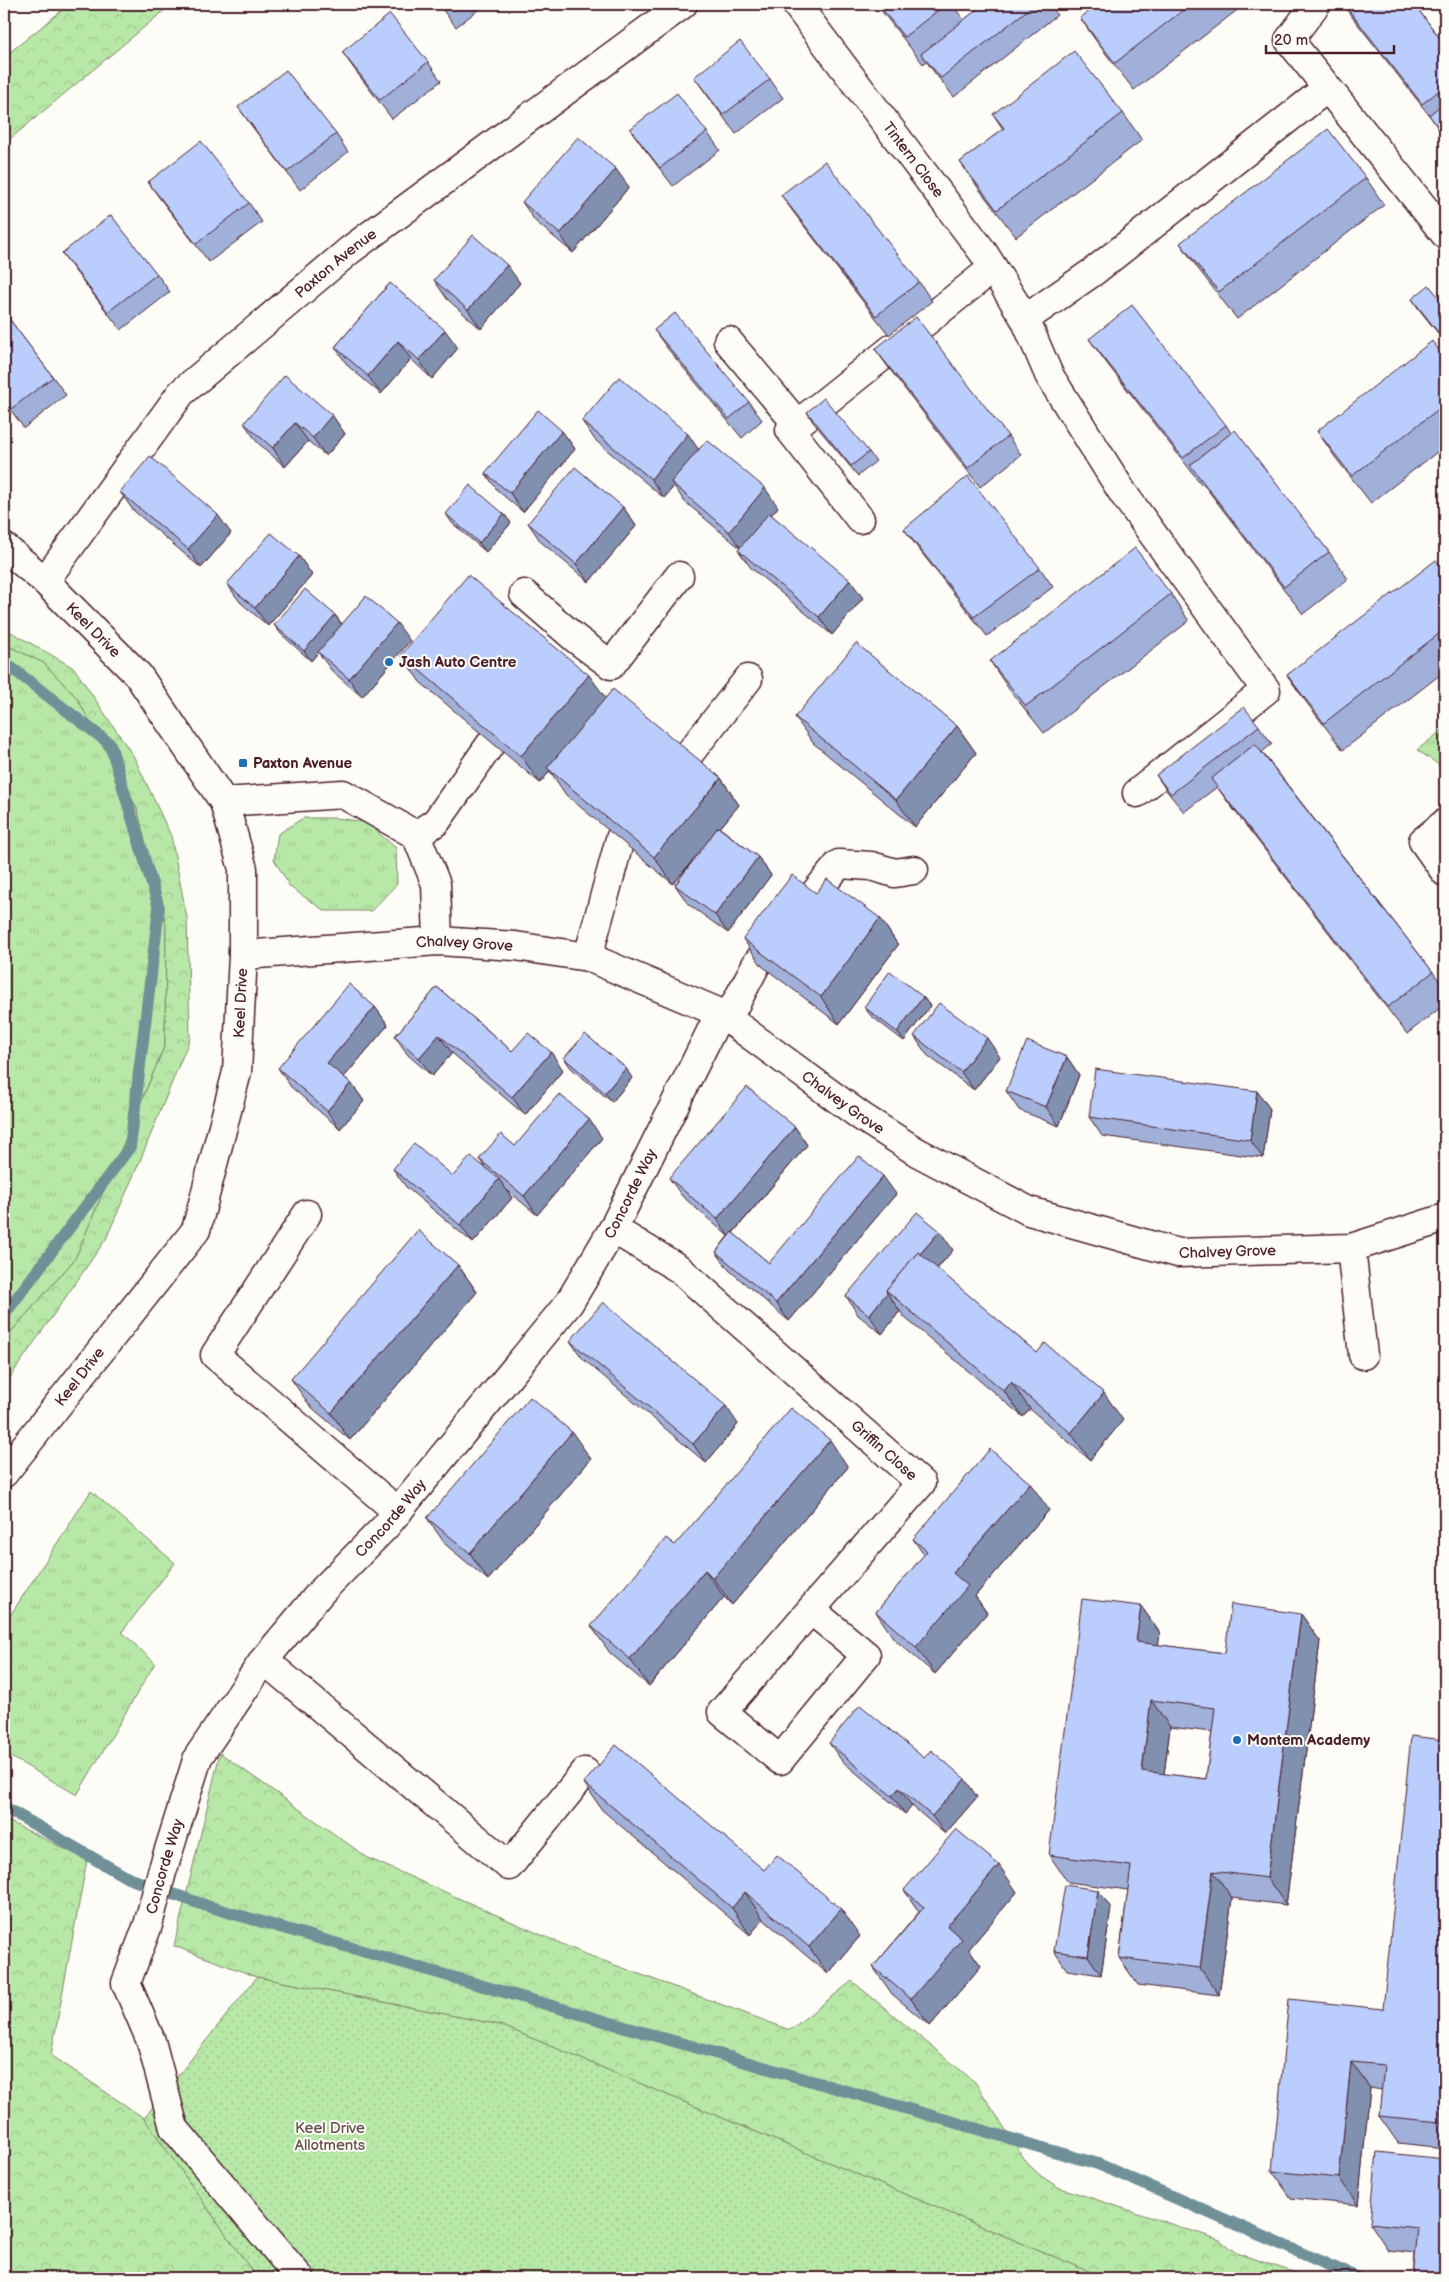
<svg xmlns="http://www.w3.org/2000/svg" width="1449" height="2282" font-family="'Balsamiq Sans',sans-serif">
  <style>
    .grass { fill: url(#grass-tufts); stroke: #808469 }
    .forest { fill: url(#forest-crowns); stroke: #808469 }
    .garden { fill: url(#garden-dots); stroke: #808469 }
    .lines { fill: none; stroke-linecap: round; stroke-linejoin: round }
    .stream { stroke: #709098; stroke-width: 12 }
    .minor-casing { stroke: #4a1f2b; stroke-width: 31 }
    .minor { stroke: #fdfcf7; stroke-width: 28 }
    .wall { fill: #a0b0d9; stroke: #4a1f2b; fill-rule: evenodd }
    .shaded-wall { fill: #8290b0; stroke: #4a1f2b }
    .building { fill: #bacdfc; stroke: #4a1f2b; fill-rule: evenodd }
    .poi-dot { fill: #1f6fb2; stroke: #fdfcf7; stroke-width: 2 }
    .labels { text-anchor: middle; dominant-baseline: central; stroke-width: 4; stroke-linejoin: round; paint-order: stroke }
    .street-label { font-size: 15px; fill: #4a1f2b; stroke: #fdfcf7 }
    .poi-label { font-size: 15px; font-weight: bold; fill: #4a1f2b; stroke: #fdfcf7; text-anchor: start }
    .park-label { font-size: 15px; fill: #65514a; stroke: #fdfcf7 }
  </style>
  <defs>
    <pattern id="grass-tufts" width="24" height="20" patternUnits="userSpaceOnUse" patternTransform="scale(1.25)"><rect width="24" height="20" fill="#b7e8a7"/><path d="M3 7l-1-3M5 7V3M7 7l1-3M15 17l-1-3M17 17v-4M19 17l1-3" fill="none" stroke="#9fc790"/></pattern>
    <pattern id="forest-crowns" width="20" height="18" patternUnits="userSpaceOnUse" patternTransform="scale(1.25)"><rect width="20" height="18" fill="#b7e8a7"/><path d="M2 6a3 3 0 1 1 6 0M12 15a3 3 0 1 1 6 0" fill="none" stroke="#9fc790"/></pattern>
    <pattern id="garden-dots" width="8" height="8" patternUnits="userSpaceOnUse" patternTransform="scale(1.25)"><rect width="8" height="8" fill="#b7e8a7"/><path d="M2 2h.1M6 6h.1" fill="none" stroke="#9fc790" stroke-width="1.8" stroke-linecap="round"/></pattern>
  </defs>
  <rect width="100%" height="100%" fill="#fdfcf7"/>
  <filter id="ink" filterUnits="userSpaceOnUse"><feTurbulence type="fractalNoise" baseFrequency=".02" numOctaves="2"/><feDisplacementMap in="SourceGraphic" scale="10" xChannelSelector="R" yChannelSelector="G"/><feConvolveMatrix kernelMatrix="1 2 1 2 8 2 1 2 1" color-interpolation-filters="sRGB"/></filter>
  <g filter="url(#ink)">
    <g class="grass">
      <polygon points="4,644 44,663 77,698 137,808 166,925 165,1045 75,1259 4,1340"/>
      <polygon points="1445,728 1445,769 1417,750"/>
      <polygon points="303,818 336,818 366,822 396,848 397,884 371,911 325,911 290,887 274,859 278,834"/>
      <polygon points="91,1491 175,1563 122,1632 155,1663 77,1795 4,1753 4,1625"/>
    </g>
    <g class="forest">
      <polygon points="70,4 172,4 4,144 4,57"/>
      <polygon points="4,628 74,668 134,757 171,836 187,918 190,1038 142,1156 106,1239 4,1386 4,1340 75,1259 165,1045 166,925 137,808 77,698 44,663 4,644"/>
      <polygon points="220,1753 368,1858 580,1952 790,2030 852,1981 975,2082 1027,2163 1041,2176 1058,2187 1220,2240 1236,2253 1311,2278 1105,2278 500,2025 257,1977 174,1946"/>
      <polygon points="4,1819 87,1860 51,2055 144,2118 257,2278 4,2278"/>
    </g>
    <polygon class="garden" points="257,1977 500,2025 1105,2278 257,2278 144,2118"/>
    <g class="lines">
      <g class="stream">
        <polyline points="4,662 110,744 159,908 130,1147 4,1315"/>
        <polyline points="4,1807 128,1878 207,1906 1098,2164 1358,2278"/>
      </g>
      <defs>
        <g id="minor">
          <path id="s1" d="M796 4 983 252 1025 319 1049 375 1123 493 1266 690 1137 793"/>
          <polyline points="1316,4 1289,40 1445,234"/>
          <polyline points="1025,319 1093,272 1327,88"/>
          <polyline points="728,341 797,424"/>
          <polyline points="860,519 790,430 993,268"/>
          <path id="s2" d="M4 547 45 581 138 675 224 802 243 869V955L237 1072 196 1230 4 1473"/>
          <path id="s3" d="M45 581 181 393 350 250 683 4"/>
          <polyline points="524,594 576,639 611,665 679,576"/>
          <polyline points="685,759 748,679"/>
          <polyline points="224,802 343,794 416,835 436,884 438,941"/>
          <polyline points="1445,823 1423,841 1445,872"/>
          <polyline points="416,835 436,822 492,742"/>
          <path id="s4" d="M243 955 438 941 515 946 588 957 720 1013 862 1117 917 1152 1029 1211 1178 1253 1351 1248 1445 1218"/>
          <polyline points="588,957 620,839"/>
          <polyline points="728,1018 757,963 839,864 871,866 895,873 914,870"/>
          <polyline points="307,1214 215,1355 398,1512"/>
          <path id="s5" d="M613 1229 678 1268 921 1483 722 1712 780 1760 866 1655 811 1610"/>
          <polyline points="1351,1248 1363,1355"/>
          <polyline points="264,1660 509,1866 585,1772"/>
          <path id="s6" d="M300 2278 174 2128 151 2041 126 1983 148 1925 162 1872 198 1757 264 1660 321 1592 385 1527 569 1303 613 1229 720 1013"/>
        </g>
      </defs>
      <use href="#minor" class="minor-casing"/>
      <use href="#minor" class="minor"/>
    </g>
    <g class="wall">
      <polygon points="438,4 486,4 456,27"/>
      <polygon points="876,4 952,4 964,20 984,4 1050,4 1057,15 954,97 934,72 926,61 923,64"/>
      <polygon points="1099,4 1245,4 1134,90 1099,45 1080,18"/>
      <polygon points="1342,4 1414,4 1445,45 1445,138 1429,115"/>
      <polygon points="342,52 428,62 441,81 392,119 355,70"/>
      <polygon points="694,77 770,79 783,98 736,134 707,95"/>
      <polygon points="238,107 336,134 348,152 300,190 251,125"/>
      <polygon points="1123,113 1142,140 1016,237 979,189 960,162 1003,129 993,114"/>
      <polygon points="630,129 707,132 720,150 673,186 643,147"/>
      <polygon points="1366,178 1384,205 1237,319 1199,270 1180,243"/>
      <polygon points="148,182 249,203 262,222 209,262 161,200"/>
      <polygon points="629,187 573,253 535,221 522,202"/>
      <polygon points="781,195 919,282 932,301 889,335 794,213"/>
      <polygon points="62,253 157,274 170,292 121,330 75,271"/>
      <polygon points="434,280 520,283 481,329 447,299"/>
      <polygon points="390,283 458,348 432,379 411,359 381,394 348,366 335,347"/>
      <polygon points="4,288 10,296 4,301"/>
      <polygon points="1412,299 1445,305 1445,342 1418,308"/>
      <polygon points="4,312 53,377 66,395 24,428 4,401"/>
      <polygon points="654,330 749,402 762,420 742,438 667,348"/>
      <polygon points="1089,339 1226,425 1231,433 1329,552 1348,579 1303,614 1203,484 1202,485 1108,365"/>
      <polygon points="875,349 1008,436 1021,455 980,487 888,367"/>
      <polygon points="1445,358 1445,446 1371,503 1335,457 1317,431"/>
      <polygon points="807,412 869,452 876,461 858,476 813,422"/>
      <polygon points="332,415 345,434 326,456 308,441 285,467 257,442 244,423"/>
      <polygon points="582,421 699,449 778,507 771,515 863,598 832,635 751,568 738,550 740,548 684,501 674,486 664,498 595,440"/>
      <polygon points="562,431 575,449 523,512 498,491 485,473"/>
      <polygon points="120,492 231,533 201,568 133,510"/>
      <polygon points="623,507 636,526 589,582 541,542 528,523"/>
      <polygon points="446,514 504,514 511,523 486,552 452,523"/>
      <polygon points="904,529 1040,568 1053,587 987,636 917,547"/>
      <polygon points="299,556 312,575 268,626 240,602 227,584"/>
      <polygon points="1445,572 1445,671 1343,750 1306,702 1287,675"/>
      <polygon points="1171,594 1189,621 1044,733 1008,688 990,661"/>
      <polygon points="335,615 342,624 410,641 362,697 331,670 318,652 311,661 281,634 274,625"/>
      <polygon points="401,655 605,698 721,778 739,805 720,828 758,857 771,875 728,933 688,904 675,885 698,855 673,884 566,795 550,771 540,783 420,682"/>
      <polygon points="795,717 957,726 976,753 915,827 813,743"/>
      <polygon points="1259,726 1272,744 1262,752 1433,972 1445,989 1445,1004 1407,1034 1230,805 1217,787 1184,812 1169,794 1156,775"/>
      <polygon points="816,893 880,918 898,945 839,1024 762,966 743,939"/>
      <polygon points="437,987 512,1051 563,1070 525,1115 452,1053 432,1076 408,1055 395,1036"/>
      <polygon points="923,997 930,1006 904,1041 871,1016 864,1007"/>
      <polygon points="375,1007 388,1025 344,1077 351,1083 364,1101 340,1129 291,1087 278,1068"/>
      <polygon points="914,1036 1000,1057 974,1090 927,1055"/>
      <polygon points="1067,1057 1079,1075 1059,1126 1019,1110 1006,1091"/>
      <polygon points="564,1058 632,1078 612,1102 571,1068"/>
      <polygon points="1257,1091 1270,1109 1263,1158 1102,1136 1089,1117"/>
      <polygon points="795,1127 807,1145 733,1233 769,1263 896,1194 789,1321 729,1270 716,1252 728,1236 682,1196 669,1178"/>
      <polygon points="602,1138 537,1215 507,1190 512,1198 473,1243 406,1187 393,1169 453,1176 485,1167 479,1159 515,1146"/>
      <polygon points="953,1250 937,1269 1037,1353 1123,1420 1090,1460 1030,1409 1023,1417 904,1317 900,1311 882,1334 858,1315 846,1296"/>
      <polygon points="458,1265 477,1292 350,1440 310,1406 291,1379"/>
      <polygon points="570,1341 738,1424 706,1463 583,1359"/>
      <polygon points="591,1459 488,1580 446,1545 427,1518"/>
      <polygon points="848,1467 732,1605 724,1597 649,1686 610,1653 591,1626 675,1545"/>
      <polygon points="1049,1510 975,1596 987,1613 935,1674 894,1639 876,1612 924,1555 913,1539"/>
      <path d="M1141 1606 1160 1633 1158 1645 1225 1653 1301 1614 1320 1641 1286 1905 1232 1898 1219 1995 1138 1985 1119 1958 1128 1890 1068 1882 1049 1855ZM1170 1727 1212 1732 1206 1779 1164 1774Z"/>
      <polygon points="1445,1740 1445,2148 1398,2143 1379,2116 1382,2090 1370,2088 1358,2205 1291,2198 1272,2171 1383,2009"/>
      <polygon points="829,1743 924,1758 977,1797 945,1834 912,1806 905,1814 842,1761"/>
      <polygon points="584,1783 764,1870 860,1936 828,1974 763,1919 750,1935 602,1810"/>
      <polygon points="904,1890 1017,1892 969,1949 981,1966 930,2026 892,1994 873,1967 919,1912"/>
      <polygon points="1098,1890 1111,1908 1101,1975 1067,1970 1054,1951"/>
      <polygon points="1445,2159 1445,2278 1413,2278 1415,2253 1388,2250 1370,2223"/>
    </g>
    <g class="shaded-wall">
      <polygon points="616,169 629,187 573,253 560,234"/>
      <polygon points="507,265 520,283 481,329 468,310"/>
      <polygon points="445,330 458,348 432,379 419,360"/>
      <polygon points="398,341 411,359 381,394 368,376"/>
      <polygon points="332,415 345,434 326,456 313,438"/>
      <polygon points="295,423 308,441 285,467 273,448"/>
      <polygon points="562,431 575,449 523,512 510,493"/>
      <polygon points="688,434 701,453 671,482 674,486 664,498 651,479"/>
      <polygon points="765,488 778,507 742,550 729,532"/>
      <polygon points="623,507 636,526 589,582 576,564"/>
      <polygon points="504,514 511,523 486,552 479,543"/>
      <polygon points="218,515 231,533 201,568 188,549"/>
      <polygon points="299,556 312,575 268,626 255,608"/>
      <polygon points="850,580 863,598 832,635 819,617"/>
      <polygon points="335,615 342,625 311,661 304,651"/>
      <polygon points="397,623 410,641 362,697 349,679"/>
      <polygon points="589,675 608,701 547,768 550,771 540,783 521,756"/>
      <polygon points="957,726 976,753 915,827 896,800"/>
      <polygon points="721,778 739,805 673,884 654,857"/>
      <polygon points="758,857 771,875 728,933 715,915"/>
      <polygon points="880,918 898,945 839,1024 821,997"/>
      <polygon points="923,997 930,1006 904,1041 897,1032"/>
      <polygon points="375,1007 388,1025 340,1082 327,1063"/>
      <polygon points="439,1035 452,1053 432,1076 419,1058"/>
      <polygon points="987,1038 1000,1057 974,1090 961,1072"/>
      <polygon points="551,1052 563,1070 525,1115 512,1097"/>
      <polygon points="1067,1057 1079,1075 1059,1126 1046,1107"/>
      <polygon points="626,1068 632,1078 612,1102 605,1093"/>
      <polygon points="351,1083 364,1101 340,1129 327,1111"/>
      <polygon points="1257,1091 1270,1109 1263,1158 1250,1140"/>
      <polygon points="589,1119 602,1138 537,1215 524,1196"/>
      <polygon points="795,1127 807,1145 729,1237 717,1219"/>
      <polygon points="883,1176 896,1194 789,1321 776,1303"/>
      <polygon points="499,1179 512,1198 473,1243 460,1225"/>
      <polygon points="940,1231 953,1250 905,1306 888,1292"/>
      <polygon points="458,1265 477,1292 350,1440 331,1413"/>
      <polygon points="887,1293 900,1311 882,1334 869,1315"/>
      <polygon points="1011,1382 1030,1409 1023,1417 1004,1391"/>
      <polygon points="1104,1393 1123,1420 1090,1460 1071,1433"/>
      <polygon points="726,1406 738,1424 706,1463 693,1444"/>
      <polygon points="572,1432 591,1459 488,1580 470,1553"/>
      <polygon points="830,1440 848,1467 732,1605 713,1578"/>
      <polygon points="1030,1483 1049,1510 975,1596 987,1613 935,1674 916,1647 953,1573"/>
      <polygon points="705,1570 724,1597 649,1686 630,1659"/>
      <polygon points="1141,1606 1160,1633 1155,1669 1136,1642"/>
      <polygon points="1301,1614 1320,1641 1286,1905 1267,1878"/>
      <polygon points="1151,1700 1170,1727 1161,1798 1142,1771"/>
      <polygon points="965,1779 977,1797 945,1834 932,1816"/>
      <polygon points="899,1788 912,1806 905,1814 892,1796"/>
      <polygon points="999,1865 1017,1892 969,1949 981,1966 930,2026 911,1999 947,1926"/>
      <polygon points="1213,1871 1232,1898 1219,1995 1200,1968"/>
      <polygon points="1098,1890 1111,1908 1101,1975 1088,1956"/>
      <polygon points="745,1892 763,1919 750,1935 732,1908"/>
      <polygon points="841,1909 860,1936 828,1974 809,1947"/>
      <polygon points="1351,2062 1370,2088 1358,2205 1339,2178"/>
      <polygon points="1445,2067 1445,2130 1440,2122"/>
    </g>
    <g class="building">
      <polygon points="439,4 449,4 443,9"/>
      <polygon points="878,4 946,4 904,37"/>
      <polygon points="984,4 1035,4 941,78 921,54"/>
      <polygon points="1099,4 1191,4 1115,63 1080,18"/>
      <polygon points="1344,4 1414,4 1445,45 1445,86 1422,104"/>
      <polygon points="390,14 428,62 380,100 342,52"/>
      <polygon points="740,41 770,79 723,115 694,77"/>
      <polygon points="1074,51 1123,113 997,210 960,162 1004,128 993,114"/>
      <polygon points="286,70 336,134 287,172 238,107"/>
      <polygon points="677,93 707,132 660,168 630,129"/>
      <polygon points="1445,102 1445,136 1429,115"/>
      <polygon points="1328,129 1366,178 1219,292 1180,243"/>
      <polygon points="578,137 616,169 560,234 522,202"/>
      <polygon points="201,141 249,203 196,244 148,182"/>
      <polygon points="825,161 919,282 876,316 781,195"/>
      <polygon points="111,215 157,274 108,312 62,253"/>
      <polygon points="473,235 507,265 468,310 434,280"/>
      <polygon points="390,283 445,330 419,360 398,341 368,376 335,347"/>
      <polygon points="1429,285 1445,305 1445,341 1412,299"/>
      <polygon points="1132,305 1226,425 1183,458 1089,339"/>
      <polygon points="4,312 53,377 11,409 4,399"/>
      <polygon points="675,313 749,402 729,419 654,330"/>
      <polygon points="916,317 1008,436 968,468 875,349"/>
      <polygon points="1432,341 1445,358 1445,404 1352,476 1317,431"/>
      <polygon points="285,375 332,415 313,438 295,423 273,448 244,423"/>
      <polygon points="619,377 688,434 651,479 582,421"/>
      <polygon points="824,398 869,452 851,466 807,412"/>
      <polygon points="538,410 562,431 510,493 485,473"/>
      <polygon points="1235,430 1329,552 1284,587 1190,465"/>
      <polygon points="707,440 765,488 729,532 671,482"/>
      <polygon points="150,456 218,515 188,549 120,492"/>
      <polygon points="575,467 623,507 576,564 528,523"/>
      <polygon points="968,476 1040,568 974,617 904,529"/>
      <polygon points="470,485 504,514 479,543 446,514"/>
      <polygon points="769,513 850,580 819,617 738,550"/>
      <polygon points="271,533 299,556 255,608 227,584"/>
      <polygon points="1135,548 1171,594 1026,706 990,661"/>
      <polygon points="1436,560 1445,572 1445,629 1324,723 1287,675"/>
      <polygon points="468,575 589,675 521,756 401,655"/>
      <polygon points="305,589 335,615 304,651 274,625"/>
      <polygon points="366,596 397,623 349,679 318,652"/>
      <polygon points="856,643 957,726 896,800 795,717"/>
      <polygon points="613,689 721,778 654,857 547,768"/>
      <polygon points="1244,707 1259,726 1171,794 1156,775"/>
      <polygon points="1255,744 1433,972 1388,1007 1211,779"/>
      <polygon points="718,827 758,857 715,915 675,885"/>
      <polygon points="792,875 816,893 827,879 880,918 821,997 743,939"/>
      <polygon points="890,971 923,997 897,1032 864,1007"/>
      <polygon points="349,984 375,1007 327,1063 351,1083 327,1111 278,1068"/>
      <polygon points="437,987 512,1051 528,1033 551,1052 512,1097 439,1035 419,1058 395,1036"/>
      <polygon points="939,1003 987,1038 961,1072 914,1036"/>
      <polygon points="585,1034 626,1068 605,1093 564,1058"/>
      <polygon points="1027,1041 1067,1057 1046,1107 1006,1091"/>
      <polygon points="1445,1066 1445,1081 1439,1068"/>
      <polygon points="1095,1069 1257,1091 1250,1140 1089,1117"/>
      <polygon points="747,1087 795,1127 717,1219 669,1178"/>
      <polygon points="559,1094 589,1119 524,1196 479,1159 501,1134 515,1146"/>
      <polygon points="414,1143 453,1176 471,1156 499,1179 460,1225 393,1169"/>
      <polygon points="859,1156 883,1176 776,1303 716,1252 732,1232 769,1263"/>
      <polygon points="917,1212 940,1231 920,1254 918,1252 886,1290 887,1293 869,1315 846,1296"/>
      <polygon points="418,1230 458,1265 331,1413 291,1379"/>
      <polygon points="918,1252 1037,1353 1045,1343 1104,1393 1071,1433 1011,1382 1004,1391 886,1290"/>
      <polygon points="603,1302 726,1406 693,1444 570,1341"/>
      <polygon points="530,1397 572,1432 470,1553 427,1518"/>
      <polygon points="791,1408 830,1440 713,1578 705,1570 630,1659 591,1626 666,1538 675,1545"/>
      <polygon points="990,1449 1030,1483 953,1573 968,1586 916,1647 876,1612 927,1551 913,1539"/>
      <path d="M1082 1599 1141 1606 1136 1642 1225 1653 1231 1604 1301 1614 1267 1878 1213 1871 1200 1968 1119 1958 1131 1866 1049 1855ZM1151 1700 1215 1708 1206 1779 1142 1771Z"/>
      <polygon points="860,1705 924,1758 931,1750 965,1779 932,1816 899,1788 892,1796 829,1743"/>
      <polygon points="1411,1736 1445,1740 1445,2067 1440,2122 1379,2116 1384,2065 1351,2062 1339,2178 1272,2171 1289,1999 1383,2009"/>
      <polygon points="616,1745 764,1870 777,1855 841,1909 809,1947 745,1892 732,1908 584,1783"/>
      <polygon points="956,1829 999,1865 947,1926 962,1939 911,1999 873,1967 924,1907 904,1890"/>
      <polygon points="1065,1885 1098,1890 1088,1956 1054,1951"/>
      <polygon points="1377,2152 1445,2159 1445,2278 1413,2278 1418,2228 1370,2223"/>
    </g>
  </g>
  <g class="poi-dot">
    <circle cx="389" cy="662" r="5"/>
    <rect x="238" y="758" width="10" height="10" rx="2.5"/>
    <circle cx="1237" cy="1740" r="5"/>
  </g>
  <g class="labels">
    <g class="street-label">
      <text stroke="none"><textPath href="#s1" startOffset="195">Tintern Close</textPath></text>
      <text stroke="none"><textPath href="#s3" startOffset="434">Paxton Avenue</textPath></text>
      <text stroke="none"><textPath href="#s2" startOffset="122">Keel Drive</textPath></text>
      <text stroke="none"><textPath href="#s4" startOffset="222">Chalvey Grove</textPath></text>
      <text transform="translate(241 1003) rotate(-87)">Keel Drive</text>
      <text stroke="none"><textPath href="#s4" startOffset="642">Chalvey Grove</textPath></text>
      <text stroke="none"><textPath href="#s6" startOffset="1299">Concorde Way</textPath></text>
      <text stroke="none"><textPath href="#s4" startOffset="1062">Chalvey Grove</textPath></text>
      <text transform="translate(80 1377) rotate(-52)">Keel Drive</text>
      <text stroke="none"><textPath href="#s5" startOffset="351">Griffin Close</textPath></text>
      <text stroke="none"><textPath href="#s6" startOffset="894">Concorde Way</textPath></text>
      <text stroke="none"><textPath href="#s6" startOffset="472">Concorde Way</textPath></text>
    </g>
    <g class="poi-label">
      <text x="399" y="662">Jash Auto Centre</text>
      <text x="253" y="763">Paxton Avenue</text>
      <text x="1247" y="1740">Montem Academy</text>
    </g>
    <g class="park-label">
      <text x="330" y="2128">Keel Drive<tspan x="330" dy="17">Allotments</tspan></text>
    </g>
  </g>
  <rect width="1449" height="2282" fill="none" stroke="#fdfcf7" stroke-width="20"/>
  <rect x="10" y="10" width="1429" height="2262" fill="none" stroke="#4a1f2b" stroke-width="2" filter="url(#ink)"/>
  <path d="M1266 45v8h128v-8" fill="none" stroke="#4a1f2b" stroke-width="2.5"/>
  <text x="1274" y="45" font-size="15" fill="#4a1f2b" stroke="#fdfcf7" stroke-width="4" paint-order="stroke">20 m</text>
</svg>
